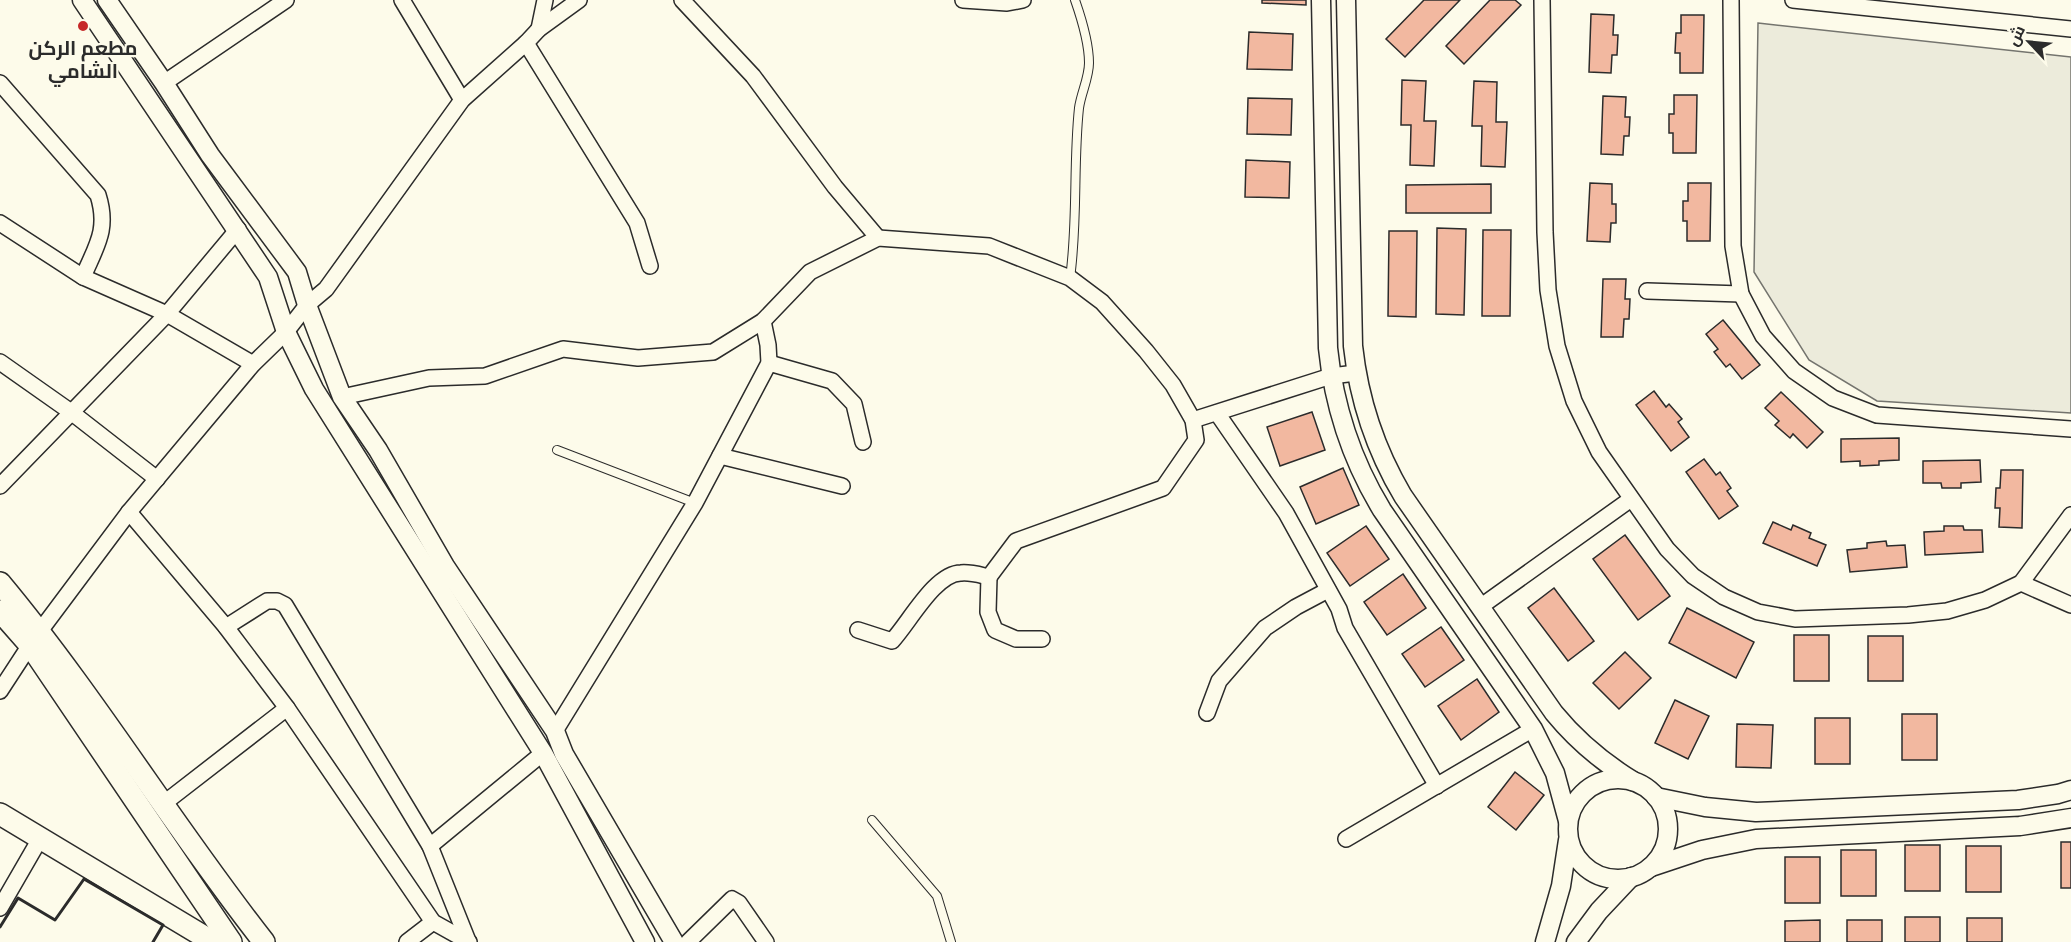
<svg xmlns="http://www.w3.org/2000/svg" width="2071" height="942" font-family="Cabin,Cairo,sans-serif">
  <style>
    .green { fill: #ecebdb; stroke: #74746e; stroke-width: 1.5 }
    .building { fill: #f2b8a0; stroke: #2b2b2b; stroke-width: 1.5 }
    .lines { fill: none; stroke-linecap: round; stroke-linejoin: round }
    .service-casing { stroke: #2b2b2b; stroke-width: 10 }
    .minor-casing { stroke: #2b2b2b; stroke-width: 18 }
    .tertiary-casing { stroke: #2b2b2b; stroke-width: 21 }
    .secondary-casing { stroke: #2b2b2b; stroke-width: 24 }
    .service { stroke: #fdfbea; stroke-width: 8 }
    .minor { stroke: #fdfbea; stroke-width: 15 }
    .tertiary { stroke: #fdfbea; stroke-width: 18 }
    .secondary { stroke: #fdfbea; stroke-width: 21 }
    .wall { stroke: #2b2b2b; stroke-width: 3 }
    .poi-dot { fill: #c62828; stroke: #fdfbea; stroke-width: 2 }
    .labels { text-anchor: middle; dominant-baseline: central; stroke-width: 4.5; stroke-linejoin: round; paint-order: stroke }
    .poi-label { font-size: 20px; font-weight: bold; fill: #2b2b2b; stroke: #fdfbea }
  </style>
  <rect width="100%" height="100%" fill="#fdfbea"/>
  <polygon class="green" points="1758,23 2071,57 2071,413 1877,401 1809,360 1754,272"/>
  <g class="building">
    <polygon points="1262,0 1306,0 1306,5 1262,3"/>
    <polygon points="1424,0 1460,0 1405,57 1386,39"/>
    <polygon points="1490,0 1515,0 1521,5 1464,64 1446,46"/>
    <polygon points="1591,14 1614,15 1613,35 1618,35 1617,55 1612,55 1611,73 1589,72"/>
    <polygon points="1681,15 1704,15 1703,73 1680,73 1680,53 1675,53 1676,33 1681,33"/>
    <polygon points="1249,32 1293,34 1292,70 1247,69"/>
    <polygon points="1402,80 1426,81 1424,121 1436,121 1434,166 1410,165 1411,125 1401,125"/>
    <polygon points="1474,81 1497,82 1496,122 1507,122 1505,167 1481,166 1482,126 1472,126"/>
    <polygon points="1674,95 1697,95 1696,153 1673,153 1673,133 1669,133 1669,114 1674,114"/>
    <polygon points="1603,96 1626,97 1625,117 1630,117 1629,136 1624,136 1623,155 1601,154"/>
    <polygon points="1248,98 1292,99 1291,135 1247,134"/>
    <polygon points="1246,160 1290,162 1289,198 1245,197"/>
    <polygon points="1590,183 1612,184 1612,204 1616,204 1616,223 1611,223 1610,242 1587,241"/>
    <polygon points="1688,183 1711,183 1710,241 1687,241 1687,221 1683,221 1683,201 1688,201"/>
    <polygon points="1491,184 1491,213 1406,213 1406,185"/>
    <polygon points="1437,228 1466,229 1464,315 1436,314"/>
    <polygon points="1483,230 1511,230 1510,316 1482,316"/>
    <polygon points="1389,231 1417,231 1416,317 1388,316"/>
    <polygon points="1603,279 1626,279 1625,299 1630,299 1629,319 1624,319 1623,337 1601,337"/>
    <polygon points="1723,320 1760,365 1742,379 1730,364 1726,367 1714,352 1718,349 1706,334"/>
    <polygon points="1654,391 1666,407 1669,404 1682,419 1678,422 1689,437 1671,451 1636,405"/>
    <polygon points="1781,392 1823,432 1807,448 1793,434 1790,438 1775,425 1779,421 1765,408"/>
    <polygon points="1312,412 1325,450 1280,466 1267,427"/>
    <polygon points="1899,438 1899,460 1879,461 1879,465 1860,466 1860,461 1841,462 1841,439"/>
    <polygon points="1704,459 1716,475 1720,472 1731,488 1727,491 1738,506 1719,519 1686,472"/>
    <polygon points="1980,460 1981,482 1961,483 1961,488 1942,488 1941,483 1923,483 1923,461"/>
    <polygon points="1343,468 1359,505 1316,524 1300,487"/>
    <polygon points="2001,470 2023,470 2022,528 1999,527 2000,508 1995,508 1996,488 2000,488"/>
    <polygon points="1773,522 1791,530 1793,525 1811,533 1809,538 1826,545 1817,566 1763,543"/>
    <polygon points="1366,526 1389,559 1350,586 1327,553"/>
    <polygon points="1944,526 1963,526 1964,530 1982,530 1983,552 1925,555 1924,532 1944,531"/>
    <polygon points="1625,535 1670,596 1638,620 1593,559"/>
    <polygon points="1886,541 1887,546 1905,545 1907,567 1850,572 1847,550 1867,548 1867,543"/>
    <polygon points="1403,574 1426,608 1387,635 1364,602"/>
    <polygon points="1554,588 1594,641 1568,661 1528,608"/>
    <polygon points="1687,608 1754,642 1736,678 1669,643"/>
    <polygon points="1441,627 1464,660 1425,687 1402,654"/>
    <rect x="1794" y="635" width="35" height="46"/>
    <rect x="1868" y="636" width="35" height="45"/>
    <polygon points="1625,652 1651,678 1619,709 1593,683"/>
    <polygon points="1477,679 1499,712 1461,740 1438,706"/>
    <polygon points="1675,700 1709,716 1688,759 1655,743"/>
    <rect x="1902" y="714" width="35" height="46"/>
    <rect x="1815" y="718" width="35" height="46"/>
    <polygon points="1737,724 1773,725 1771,768 1736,767"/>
    <polygon points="1515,772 1544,795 1516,830 1488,807"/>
    <rect x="2061" y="842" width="10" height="46"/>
    <rect x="1905" y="845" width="35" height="46"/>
    <rect x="1966" y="846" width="35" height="46"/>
    <rect x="1841" y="850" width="35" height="46"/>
    <rect x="1785" y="857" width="35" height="46"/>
    <rect x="1905" y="917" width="35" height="25"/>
    <rect x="1967" y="918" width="35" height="24"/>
    <polygon points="1820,920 1820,942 1785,942 1785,921"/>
    <rect x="1847" y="920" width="35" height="22"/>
  </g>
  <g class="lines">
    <defs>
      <g id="service">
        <path d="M1070 278C1078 222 1073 164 1079 108 1081 93 1089 78 1089 63 1089 42 1082 20 1075 0"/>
        <polyline points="557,450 695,503"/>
        <polyline points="872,820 937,896 951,942"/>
      </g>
      <g id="minor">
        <polyline points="402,0 462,100"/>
        <polyline points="682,0 753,76 835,187 878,238"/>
        <polyline points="963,0 1007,3 1023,0"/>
        <polyline points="1542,0 1545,232 1548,290 1557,346 1574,401 1599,452 1667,549 1693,576 1724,597 1758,612 1795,619 1908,615 1947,611 1985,600 2021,583 2071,515"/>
        <polyline points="1731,0 1733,246 1741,294 1763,336 1794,371 1833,398 1877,415 2071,429"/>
        <polyline points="1793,0 2071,29"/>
        <polyline points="539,29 545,0"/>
        <polyline points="526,43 637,223 650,266"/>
        <path d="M0 83 98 195C109 230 96 246 83 277"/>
        <polyline points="164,83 286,0"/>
        <polyline points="0,223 83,277 167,314 253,364"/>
        <polyline points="1647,291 1741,294"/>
        <polyline points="0,362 71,412 157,479"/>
        <polyline points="769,363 832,381 854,404 863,442"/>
        <path d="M342 397 429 378 485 376 563 349 638 358 713 352 763 321 810 272 878 238 989 246 1070 278 1102 302 1146 351 1173 385 1193 420 1196 440 1163 488 1016 541 989 577C980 575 970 572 961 573 935 573 909 623 892 641L858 630"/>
        <polyline points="1217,413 1286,513 1339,609 1345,628 1437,786"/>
        <polyline points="1193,420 1331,376 1356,373"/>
        <polyline points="720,456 842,486"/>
        <polyline points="0,486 167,314 238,229"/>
        <polyline points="129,512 226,627 287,708 433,922 469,942"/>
        <polyline points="989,577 988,612 995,630 1016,639 1042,639"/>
        <polyline points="2021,583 2071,605"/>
        <polyline points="1480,607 1631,499"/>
        <polyline points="226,627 267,601 277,601 285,605 430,846 468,941"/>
        <polyline points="40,631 129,512 253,364 286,332 307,305 326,289 462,100 526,43 539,29 579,0"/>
        <polyline points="0,691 30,645"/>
        <polyline points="1207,713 1219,681 1265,628 1296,607 1328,590"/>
        <polyline points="555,731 695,503 769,363 768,345 763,321"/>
        <polyline points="163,804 287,708"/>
        <polyline points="1346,839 1533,729"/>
        <polyline points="430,846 543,753"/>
        <polyline points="0,908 41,837"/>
        <polyline points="407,942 433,922"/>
        <polyline points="688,942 732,899 739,903 766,942"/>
      </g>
      <g id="tertiary">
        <polyline points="82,0 268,277 286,332 314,389 543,753 645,942"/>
        <polyline points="107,0 164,83 210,155 297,272 307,305 342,397 378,450 445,566 555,731 564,754 674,942"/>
        <path d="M1321 0 1328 348C1334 407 1351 459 1382 510L1533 729 1555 773 1568 821"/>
        <path d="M1346 0 1353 346C1359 401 1375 449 1403 496L1554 713C1577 741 1602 762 1633 781"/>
        <circle cx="1618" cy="829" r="50"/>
        <polyline points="1656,797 1705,807 1756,812 2018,800 2058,794 2071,790"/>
        <polyline points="1651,867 1702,850 1756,839 2020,826 2071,818"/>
        <polyline points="1545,942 1561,886 1568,840"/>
        <polyline points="1576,942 1599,911 1631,877"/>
      </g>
      <g id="secondary">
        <path d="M0 583C95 697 172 825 264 942"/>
        <polyline points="0,611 30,645 231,942"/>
        <polyline points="0,814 213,942"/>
      </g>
    </defs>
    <use href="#service" class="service-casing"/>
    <use href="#minor" class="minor-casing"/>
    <use href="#tertiary" class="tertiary-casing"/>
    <use href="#secondary" class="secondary-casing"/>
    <use href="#service" class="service"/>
    <use href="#minor" class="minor"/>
    <use href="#tertiary" class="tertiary"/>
    <use href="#secondary" class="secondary"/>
    <polyline class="wall" points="0,927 18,898 55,920 84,879 163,925 153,942"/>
  </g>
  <circle class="poi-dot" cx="83" cy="26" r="6"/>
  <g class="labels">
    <g class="poi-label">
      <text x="83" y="48">مطعم الركن<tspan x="83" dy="23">الشامي</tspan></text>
    </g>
  </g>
  <g transform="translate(2029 42) rotate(296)" stroke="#fdfbea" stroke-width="4.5" paint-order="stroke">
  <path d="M0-4.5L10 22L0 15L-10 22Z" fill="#2b2b2b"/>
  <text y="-9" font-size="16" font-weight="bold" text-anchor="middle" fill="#2b2b2b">ش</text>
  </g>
</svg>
